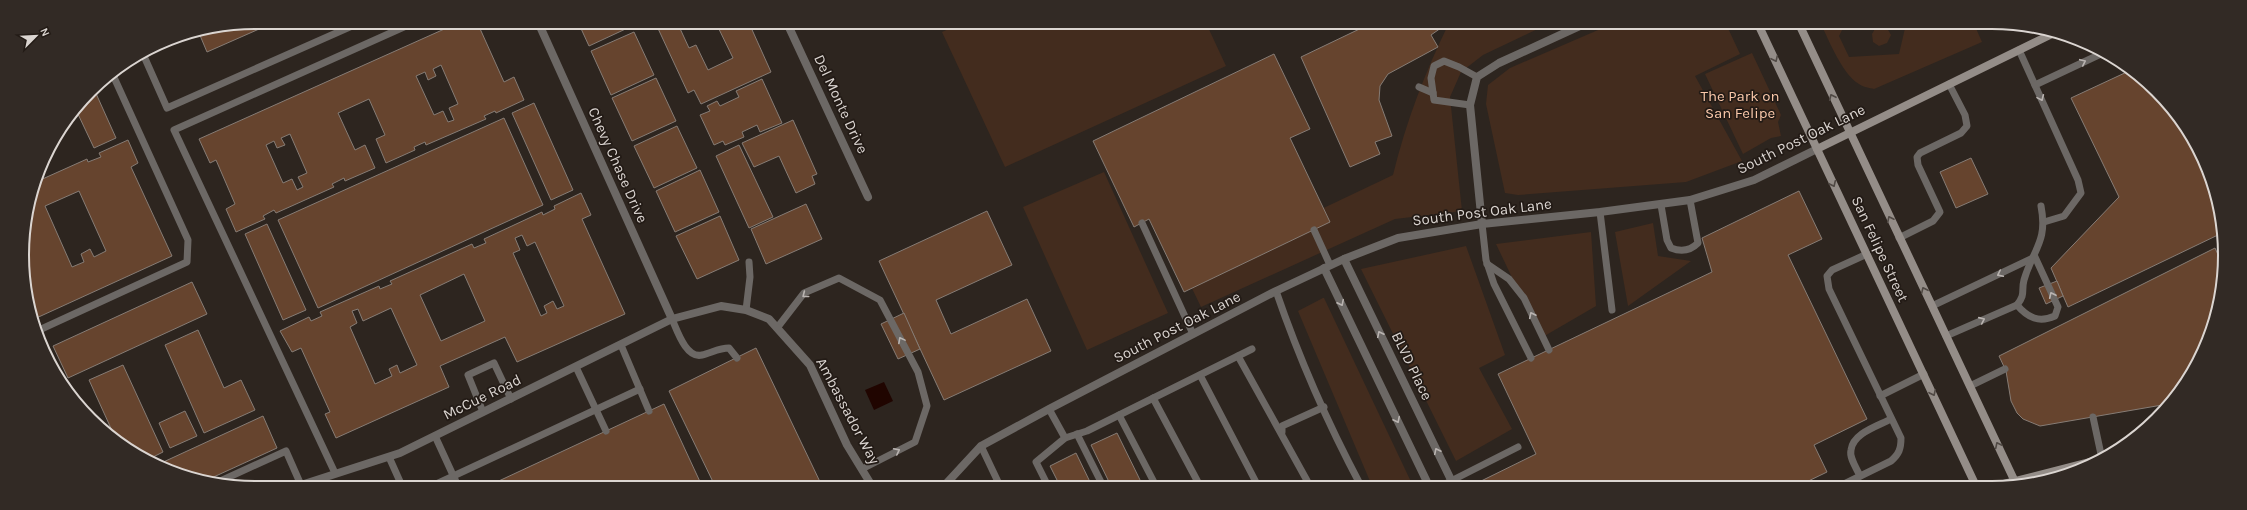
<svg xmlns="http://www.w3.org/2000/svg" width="2247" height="510" font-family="Karla,sans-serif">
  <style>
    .green { fill: #432c1e }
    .water { fill: #200500 }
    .building { fill: #66442e; stroke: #867c75; fill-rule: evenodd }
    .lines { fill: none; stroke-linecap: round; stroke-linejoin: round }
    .service { stroke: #6c6865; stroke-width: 7 }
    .minor { stroke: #6c6865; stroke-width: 8 }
    .tertiary { stroke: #6c6865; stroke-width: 8 }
    .secondary { stroke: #948d88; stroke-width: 8 }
    .oneway { stroke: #504944 }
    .oneway2 { stroke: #bab4b1 }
    .labels { text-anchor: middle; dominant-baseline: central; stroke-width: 3.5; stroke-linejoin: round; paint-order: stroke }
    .park-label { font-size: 15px; fill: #fac8aa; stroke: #231b16 }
    .street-label { font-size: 15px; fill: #dbd5d1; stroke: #231b16 }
    .rim { fill: none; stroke: #dbd5d1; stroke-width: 2 }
  </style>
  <rect width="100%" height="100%" fill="#2d251f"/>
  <g class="green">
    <polygon points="962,23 1206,23 1226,66 1005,167 942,32"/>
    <path d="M1449 23H1550L1483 55 1461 72 1450 97 1462 211 1395 219 1201 307 1185 274 1393 175C1406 122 1425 72 1449 23Z"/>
    <polygon points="1612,24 1726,24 1740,54 1695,76 1742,161 1686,182 1518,195 1505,193 1486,104 1488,85 1510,68"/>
    <path d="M1821 24H1845L1839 36 1849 57 1899 54 1906 24H1974L1982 42 1874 89C1870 88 1863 87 1859 84 1843 75 1829 41 1821 24Z"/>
    <polygon points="1878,24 1895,24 1887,28 1891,35 1887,43 1879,46 1873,42 1872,34"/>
    <polygon points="1752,53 1781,115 1778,122 1781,136 1771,138 1743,154 1705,74"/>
    <polygon points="1104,172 1168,313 1087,350 1023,207"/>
    <polygon points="1653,223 1658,256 1691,261 1628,306 1615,232"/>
    <polygon points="1591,232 1596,306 1541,338 1496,244"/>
    <polygon points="1466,246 1505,355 1479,368 1512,429 1456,461 1361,269"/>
    <polygon points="1323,298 1324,298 1413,486 1372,486 1298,311"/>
  </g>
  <polygon class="water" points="884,382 893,401 874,410 865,390"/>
  <g class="building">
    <polygon points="255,22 275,22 207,52 199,33"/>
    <path d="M460 22H477L504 82 514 77 524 100 496 113 495 111 484 116 486 119 426 145 425 142 414 147 415 150 386 163 376 139 385 135 369 99 338 113 355 150 365 145 375 168 345 181 344 178 332 184 334 187 276 213 274 210 263 216 265 219 236 232 226 209 235 204 216 160 210 163 199 139ZM441 65 458 104 449 108 454 120 448 122 443 111 434 115 416 76 425 72 428 80 436 76 433 69ZM290 134 307 173 298 177 303 187 297 190 292 179 283 183 266 145 274 141 277 148 285 145 281 138Z"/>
    <polygon points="578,22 630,22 632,26 589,46"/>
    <polygon points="655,22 677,22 689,48 696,45 708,70 733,58 716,23 749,23 771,72 701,104 694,90 688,93"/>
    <polygon points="1372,23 1448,23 1431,35 1438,47 1388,74 1380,86 1379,100 1392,136 1375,142 1380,154 1350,167 1301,57"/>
    <polygon points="634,32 654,75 611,95 591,51"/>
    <polygon points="1274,54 1310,129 1290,138 1330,222 1184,292 1149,219 1134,227 1093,141"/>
    <polygon points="2129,71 2177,113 2216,192 2214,193 2217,200 2220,234 2068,307 2051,268 2119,197 2071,98"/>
    <polygon points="656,78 676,121 632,141 612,98"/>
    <polygon points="762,79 782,123 760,132 757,125 742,132 744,137 725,145 723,141 714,145 700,115 710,111 707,106 717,101 720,106 739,97 736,91"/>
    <polygon points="94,89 116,138 94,148 77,112"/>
    <polygon points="534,103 573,190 551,200 512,113"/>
    <polygon points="504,118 543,205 318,308 278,220"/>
    <polygon points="793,120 817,174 812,176 815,184 796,193 779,156 754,167 742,143"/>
    <polygon points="677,126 697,168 654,188 634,146"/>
    <path d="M128 140 138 163 131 167 172 256 32 320 30 316 23 240 38 181 87 159 88 162 101 157 99 153ZM79 191 106 251 94 257 90 249 81 254 84 262 72 267 45 206Z"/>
    <polygon points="739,145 773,217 749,228 716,156"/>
    <polygon points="1971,158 1988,194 1956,208 1940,172"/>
    <polygon points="700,170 719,212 675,232 656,191"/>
    <polygon points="1799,191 1822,239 1788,255 1867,419 1814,445 1827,472 1798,486 1476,486 1475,484 1536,454 1498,374 1712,272 1702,238"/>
    <path d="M581 193 591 215 582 219 625 314 517 362 505 337 440 366 449 387 336 438 325 414 330 412 301 348 292 352 280 331 309 317 311 321 322 316 320 312 379 286 380 289 392 284 390 281 472 244 474 248 486 243 484 239 542 212 543 215 555 209 554 206ZM522 235 527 246 535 242 564 306 557 309 553 301 544 306 547 313 541 316 513 253 520 250 515 238ZM464 274 485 321 441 341 420 295ZM391 308 417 365 400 373 397 365 389 369 392 376 375 384 350 327 357 323 352 311 358 309 363 321Z"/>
    <polygon points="806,204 822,239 766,264 751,229"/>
    <polygon points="987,211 1012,265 936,300 951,334 1027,299 1051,351 944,400 879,261"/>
    <polygon points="720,216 739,260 697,279 676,236"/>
    <polygon points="267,224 306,310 283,320 245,234"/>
    <polygon points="2215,248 2221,261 2223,286 2201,358 2168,404 2040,426 2023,419 2017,413 2011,401 2006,371 1999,356"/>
    <polygon points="2057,281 2063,296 2046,304 2039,288"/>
    <polygon points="192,282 207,314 68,378 53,346"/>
    <polygon points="904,313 920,349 898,359 881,324"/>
    <polygon points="198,330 224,388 241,380 255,410 204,433 165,345"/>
    <polygon points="756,348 822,486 715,486 669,391"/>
    <polygon points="123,365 163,452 147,460 138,457 114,435 89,380"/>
    <polygon points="664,404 702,486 488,486 606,431"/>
    <polygon points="185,411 197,436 170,448 159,423"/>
    <polygon points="263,416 277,448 207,480 159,464"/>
    <polygon points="1117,433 1143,486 1111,486 1091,445"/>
    <polygon points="1076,453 1092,486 1060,486 1050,466"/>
  </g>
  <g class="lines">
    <g class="service">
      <polyline points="2019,50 2078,180 2081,193 2064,216 2044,222"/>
      <polyline points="143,54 167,108 361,22"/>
      <polyline points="2035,85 2105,52"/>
      <polyline points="1419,87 1433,93"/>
      <polyline points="1470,105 1434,100 1431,78 1434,66 1444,61 1459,67 1477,77"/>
      <path d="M1661 205 1667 240 1671 248C1681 252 1690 251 1698 243L1690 200"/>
      <polyline points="1600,212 1612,310"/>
      <polyline points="1142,223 1193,334"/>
      <polyline points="1482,224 1486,260 1494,284 1531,358"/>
      <polyline points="1314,230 1330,265"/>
      <polyline points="1899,238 1933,221 1940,212 1918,165 1917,157 1920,153 1961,133 1967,126 1965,115 1949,84"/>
      <polyline points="1487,264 1509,279 1524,298 1549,350"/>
      <path d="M1276 291C1299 358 1328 424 1361 486"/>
      <path d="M1932 306 2035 257 2058 307 2055 316C2039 323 2028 318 2017 305"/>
      <polyline points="746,310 750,277 749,262"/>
      <path d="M672 319C677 330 686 359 702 355 711 353 719 348 729 348L737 358"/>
      <polyline points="777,328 804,293 839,278 880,300 918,372 927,406 915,442 862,469"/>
      <polyline points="37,331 187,262 188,240 112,73"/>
      <path d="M1946 336 2017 305C2026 294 2021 291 2024 280 2033 249 2048 242 2041 206"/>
      <polyline points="621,345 649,411"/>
      <polyline points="1238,356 1310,486"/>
      <polyline points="576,367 606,431"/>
      <polyline points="1200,375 1258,486"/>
      <polyline points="1970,386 2005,369"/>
      <polyline points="1880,396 1924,374"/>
      <polyline points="1153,398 1200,486"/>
      <polyline points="483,412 468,375 494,363 511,399"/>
      <polyline points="1119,415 1156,486"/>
      <polyline points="2093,417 2102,459"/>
      <polyline points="1282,432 1282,426 1324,407"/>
      <polyline points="1077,434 1103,486"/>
      <polyline points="435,436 458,486"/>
      <polyline points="1065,438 1087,431 1252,349"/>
      <polyline points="981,446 1000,486"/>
      <polyline points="389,457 402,486"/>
      <polyline points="335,473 174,130 415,22"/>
      <path d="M1860 476C1857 469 1849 458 1851 450 1853 433 1878 426 1891 419"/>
      <polyline points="216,483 286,451 301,485"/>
      <polyline points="432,486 640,389"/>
      <polyline points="1048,486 1036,462 1065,438 1049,409"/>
      <polyline points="1441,486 1518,447"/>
      <path d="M1840 486 1891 461C1899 454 1901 449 1901 438L1829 289 1827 276 1832 270 1867 254"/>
    </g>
    <g class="minor">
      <polyline points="787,23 868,197"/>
      <polyline points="1482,224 1470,105 1477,77 1499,63 1584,24"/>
      <polyline points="1344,259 1454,486"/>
      <polyline points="1324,268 1429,486"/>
    </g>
    <g class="tertiary">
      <polyline points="538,22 672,319"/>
      <polyline points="298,486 400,453 672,319 721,306 746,310 769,319 810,365 847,445 872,486"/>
      <polyline points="944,486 981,446 1049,409 1276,291 1344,259 1398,238 1482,224 1600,212 1690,200 1754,180 1817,149"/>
    </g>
    <g class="secondary">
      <polyline points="1758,24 1976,486"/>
      <polyline points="1799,24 2017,486"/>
      <polyline points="1817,149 2052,34"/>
      <polyline points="1996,486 2102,459"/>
    </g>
  </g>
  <defs><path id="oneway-chevron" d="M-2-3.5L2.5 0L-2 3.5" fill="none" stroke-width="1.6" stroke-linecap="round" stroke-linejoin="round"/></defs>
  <g class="oneway">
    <use href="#oneway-chevron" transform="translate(1775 59) rotate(65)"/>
    <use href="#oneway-chevron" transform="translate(1832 97) rotate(-115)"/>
    <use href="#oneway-chevron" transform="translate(1833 184) rotate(65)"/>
    <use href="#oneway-chevron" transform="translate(1890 219) rotate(-116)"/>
    <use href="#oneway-chevron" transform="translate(1924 290) rotate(-115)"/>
    <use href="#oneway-chevron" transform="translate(1933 393) rotate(65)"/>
    <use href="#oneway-chevron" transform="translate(1998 445) rotate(-116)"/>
  </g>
  <g class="oneway2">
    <use href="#oneway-chevron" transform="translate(2083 62) rotate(-25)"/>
    <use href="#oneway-chevron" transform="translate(2041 98) rotate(66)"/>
    <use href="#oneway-chevron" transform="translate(2000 274) rotate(154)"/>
    <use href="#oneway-chevron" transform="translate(805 295) rotate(142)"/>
    <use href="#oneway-chevron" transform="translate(2052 295) rotate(-115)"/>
    <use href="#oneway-chevron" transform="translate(1341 303) rotate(64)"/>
    <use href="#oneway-chevron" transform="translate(1532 315) rotate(-116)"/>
    <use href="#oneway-chevron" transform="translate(1982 320) rotate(-24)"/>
    <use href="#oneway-chevron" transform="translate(1380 334) rotate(-116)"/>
    <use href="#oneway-chevron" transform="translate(901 340) rotate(-118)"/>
    <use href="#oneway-chevron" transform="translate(1397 420) rotate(64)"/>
    <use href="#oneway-chevron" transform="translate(897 451) rotate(-27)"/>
    <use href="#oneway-chevron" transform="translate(1437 451) rotate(-116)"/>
  </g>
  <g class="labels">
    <g class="park-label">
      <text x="1740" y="96">The Park on<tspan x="1740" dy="17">San Felipe</tspan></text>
    </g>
    <g class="street-label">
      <text transform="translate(841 104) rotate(65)">Del Monte Drive</text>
      <text transform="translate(1801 139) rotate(-26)">South Post Oak Lane</text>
      <text transform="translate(618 165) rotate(66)">Chevy Chase Drive</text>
      <text transform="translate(1482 212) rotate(-7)">South Post Oak Lane</text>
      <text transform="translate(1880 249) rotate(65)">San Felipe Street</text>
      <text transform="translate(1177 327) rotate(-27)">South Post Oak Lane</text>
      <text transform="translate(1412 366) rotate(64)">BLVD Place</text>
      <text transform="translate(482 397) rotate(-26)">McCue Road</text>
      <text transform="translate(848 411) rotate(62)">Ambassador Way</text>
    </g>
  </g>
  <path d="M0 0H2247V510H0ZM255 29H1992A226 226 0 0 1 2218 255V255A226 226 0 0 1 1992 481H255A226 226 0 0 1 29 255V255A226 226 0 0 1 255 29Z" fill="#322a25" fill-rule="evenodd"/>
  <path class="rim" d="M255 29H1992A226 226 0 0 1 2218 255V255A226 226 0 0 1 1992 481H255A226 226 0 0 1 29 255V255A226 226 0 0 1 255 29Z"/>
  <g transform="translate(36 36) rotate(66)" stroke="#231b16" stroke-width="3" paint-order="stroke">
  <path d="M0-3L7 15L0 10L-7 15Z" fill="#dbd5d1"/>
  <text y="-6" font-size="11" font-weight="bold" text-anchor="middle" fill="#dbd5d1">N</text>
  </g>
</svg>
